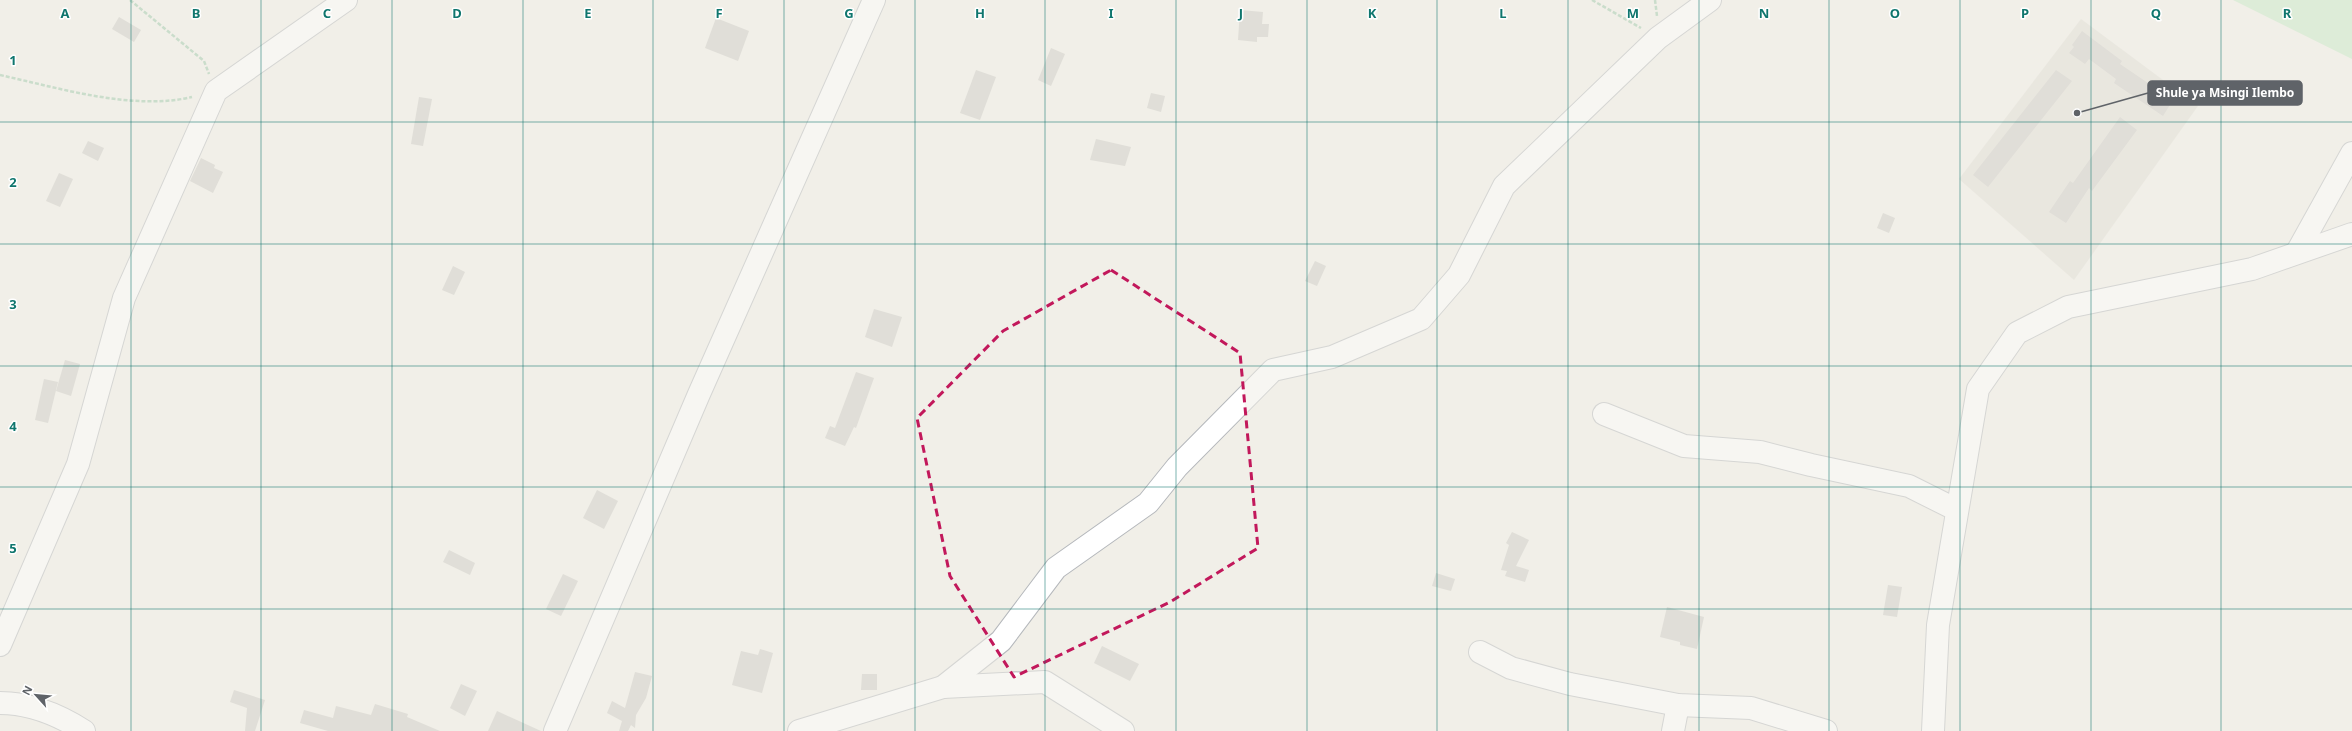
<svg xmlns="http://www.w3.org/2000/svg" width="2352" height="731" font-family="'Noto Sans',sans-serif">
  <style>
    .education { fill: #e1ded6 }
    .green { fill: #c5e8c5 }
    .building { fill: #cccac5 }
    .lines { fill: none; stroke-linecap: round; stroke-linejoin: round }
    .minor-casing { stroke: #b5b8bc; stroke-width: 24 }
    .path { stroke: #9cc7a9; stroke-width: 2.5; stroke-dasharray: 4 2; stroke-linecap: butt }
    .minor { stroke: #fff; stroke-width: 22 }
    .marked { fill: none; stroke: #c2185b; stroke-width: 3; stroke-dasharray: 8 5; stroke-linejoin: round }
    .grid { fill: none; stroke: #0f766e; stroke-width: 1; stroke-opacity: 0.55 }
    .grid-label { font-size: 13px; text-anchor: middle; font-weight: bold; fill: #0f766e; stroke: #fff; stroke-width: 3; stroke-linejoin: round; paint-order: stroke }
    .leader { fill: none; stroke: #5f6368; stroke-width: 1.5 }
    .callout-dot { fill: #5f6368; stroke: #fff; stroke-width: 1.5 }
    .callout { fill: #5f6368; stroke: #5f6368; stroke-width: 1.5 }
    .callout-label { font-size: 12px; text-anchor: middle; font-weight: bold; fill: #fff }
  </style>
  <rect width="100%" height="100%" fill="#f1efe8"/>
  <polygon class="education" points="2081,19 2198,106 2074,280 1959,179"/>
  <polygon class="green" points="2233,0 2352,0 2352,59"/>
  <g class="building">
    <polygon points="1240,10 1263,12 1262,24 1269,24 1268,37 1257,37 1257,42 1238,40"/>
    <polygon points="119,17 141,30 134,42 112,29"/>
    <polygon points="716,18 749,31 738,61 705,48"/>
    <polygon points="2082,31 2122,61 2120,64 2173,100 2163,116 2114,83 2116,79 2089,59 2085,64 2069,53 2074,47 2072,45"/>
    <polygon points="1051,48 1065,54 1051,86 1038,80"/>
    <polygon points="976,70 996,77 980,120 960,113"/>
    <polygon points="2056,70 2072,81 1988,187 1973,175"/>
    <polygon points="1151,93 1165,96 1161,112 1147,108"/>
    <polygon points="419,97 432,99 423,146 411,144"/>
    <polygon points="2120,117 2137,130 2092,191 2089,188 2066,223 2049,212 2070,181 2073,183"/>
    <polygon points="1096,139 1131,147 1125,166 1090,160"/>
    <polygon points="88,141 104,148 98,161 82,153"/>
    <polygon points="201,158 215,165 214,168 223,172 213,193 190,181"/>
    <polygon points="59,173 73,179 60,207 46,201"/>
    <polygon points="1883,213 1895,218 1889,233 1877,228"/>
    <polygon points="1315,261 1326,266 1317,286 1305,281"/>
    <polygon points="453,266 465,272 454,295 442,290"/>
    <polygon points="874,309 902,317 892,347 865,337"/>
    <polygon points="65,360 80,364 71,396 56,391"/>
    <polygon points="856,372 874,378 856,428 854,427 845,446 825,438 830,426 835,428"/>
    <polygon points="44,379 58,382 48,423 35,420"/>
    <polygon points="597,490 618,501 604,529 583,518"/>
    <polygon points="1512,532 1529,540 1516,566 1529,570 1525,582 1505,576 1507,571 1501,570 1509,545 1506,543"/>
    <polygon points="449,550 475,563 470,575 443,562"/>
    <polygon points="1436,573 1455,579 1451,591 1432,586"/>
    <polygon points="563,574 578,581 561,616 546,609"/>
    <polygon points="1888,585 1902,587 1897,617 1883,615"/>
    <polygon points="1667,607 1704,617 1697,649 1680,645 1680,642 1660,637"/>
    <polygon points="1102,646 1139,664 1130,681 1094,663"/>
    <polygon points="760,649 773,653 762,693 732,685 741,651 758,655"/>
    <polygon points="635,672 652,676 646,698 636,715 635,728 631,725 628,731 619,731 622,721 607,713 612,701 625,708"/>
    <polygon points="862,674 877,674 877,690 861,690"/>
    <polygon points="461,684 477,691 465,716 450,708"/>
    <polygon points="234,690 265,700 255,731 245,731 247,708 230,702"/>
    <polygon points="375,704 408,714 407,717 440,731 328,731 300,723 304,710 333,718 336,706 371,715"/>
    <polygon points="497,711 541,731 488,731"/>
  </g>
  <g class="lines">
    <defs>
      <g id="minor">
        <polyline points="2297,252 2352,153"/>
        <polyline points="1604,414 1684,446 1760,452 1811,465 1909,486 1957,510"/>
        <polyline points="0,645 78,464 124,298 216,91 346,0"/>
        <polyline points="1480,652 1511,668 1570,684 1678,705 1751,708 1826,731"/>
        <polyline points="943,687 1045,682 1123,731"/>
        <path d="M0 703C31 703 59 715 84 731"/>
        <polyline points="555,731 699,394 874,0"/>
        <polyline points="799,731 943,687 1001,641 1056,568 1148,503 1177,467 1273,370 1332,357 1421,319 1459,275 1504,186 1658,38 1710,0"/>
        <polyline points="1673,731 1678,705"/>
        <polyline points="1933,731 1938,625 1978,389 2017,333 2068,307 2252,269 2352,234"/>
      </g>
    </defs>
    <use href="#minor" class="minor-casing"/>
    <g class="path">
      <polyline points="130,0 204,61 209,74"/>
      <polyline points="1592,0 1641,28"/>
      <polyline points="1655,0 1657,16"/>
      <path d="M0 75C59 88 133 111 192 97"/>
    </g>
    <use href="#minor" class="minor"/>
  </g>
  <path d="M0 0H2352V731H0ZM1111 270 1240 353 1258 548 1170 602 1014 677 950 576 917 418 1003 331Z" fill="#f1efe8" fill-opacity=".55" fill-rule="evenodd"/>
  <path class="marked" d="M1111 270 1240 353 1258 548 1170 602 1014 677 950 576 917 418 1003 331Z"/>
  <path class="grid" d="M131 0V731M261 0V731M392 0V731M523 0V731M653 0V731M784 0V731M915 0V731M1045 0V731M1176 0V731M1307 0V731M1437 0V731M1568 0V731M1699 0V731M1829 0V731M1960 0V731M2091 0V731M2221 0V731M0 122H2352M0 244H2352M0 366H2352M0 487H2352M0 609H2352"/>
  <g class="grid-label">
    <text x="65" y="18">A</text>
    <text x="196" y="18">B</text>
    <text x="327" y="18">C</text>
    <text x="457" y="18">D</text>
    <text x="588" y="18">E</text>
    <text x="719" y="18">F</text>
    <text x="849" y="18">G</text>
    <text x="980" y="18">H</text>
    <text x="1111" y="18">I</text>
    <text x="1241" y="18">J</text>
    <text x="1372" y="18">K</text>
    <text x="1503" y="18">L</text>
    <text x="1633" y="18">M</text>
    <text x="1764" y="18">N</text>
    <text x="1895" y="18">O</text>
    <text x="2025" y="18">P</text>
    <text x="2156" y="18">Q</text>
    <text x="2287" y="18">R</text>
    <text x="13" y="65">1</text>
    <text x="13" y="187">2</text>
    <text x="13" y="309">3</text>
    <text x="13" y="431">4</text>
    <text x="13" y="553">5</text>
  </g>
  <path class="leader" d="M2077 113L2148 93"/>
  <circle class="callout-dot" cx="2077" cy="113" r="4"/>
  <rect class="callout" x="2148" y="81" width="154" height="24" rx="4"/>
  <g class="callout-label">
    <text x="2225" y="97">Shule ya Msingi Ilembo</text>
  </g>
  <g transform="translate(36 695) rotate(297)" stroke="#ffffff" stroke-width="3" paint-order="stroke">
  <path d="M0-3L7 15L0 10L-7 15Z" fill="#5f6368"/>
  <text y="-6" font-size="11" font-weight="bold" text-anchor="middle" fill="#5f6368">N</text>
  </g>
</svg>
